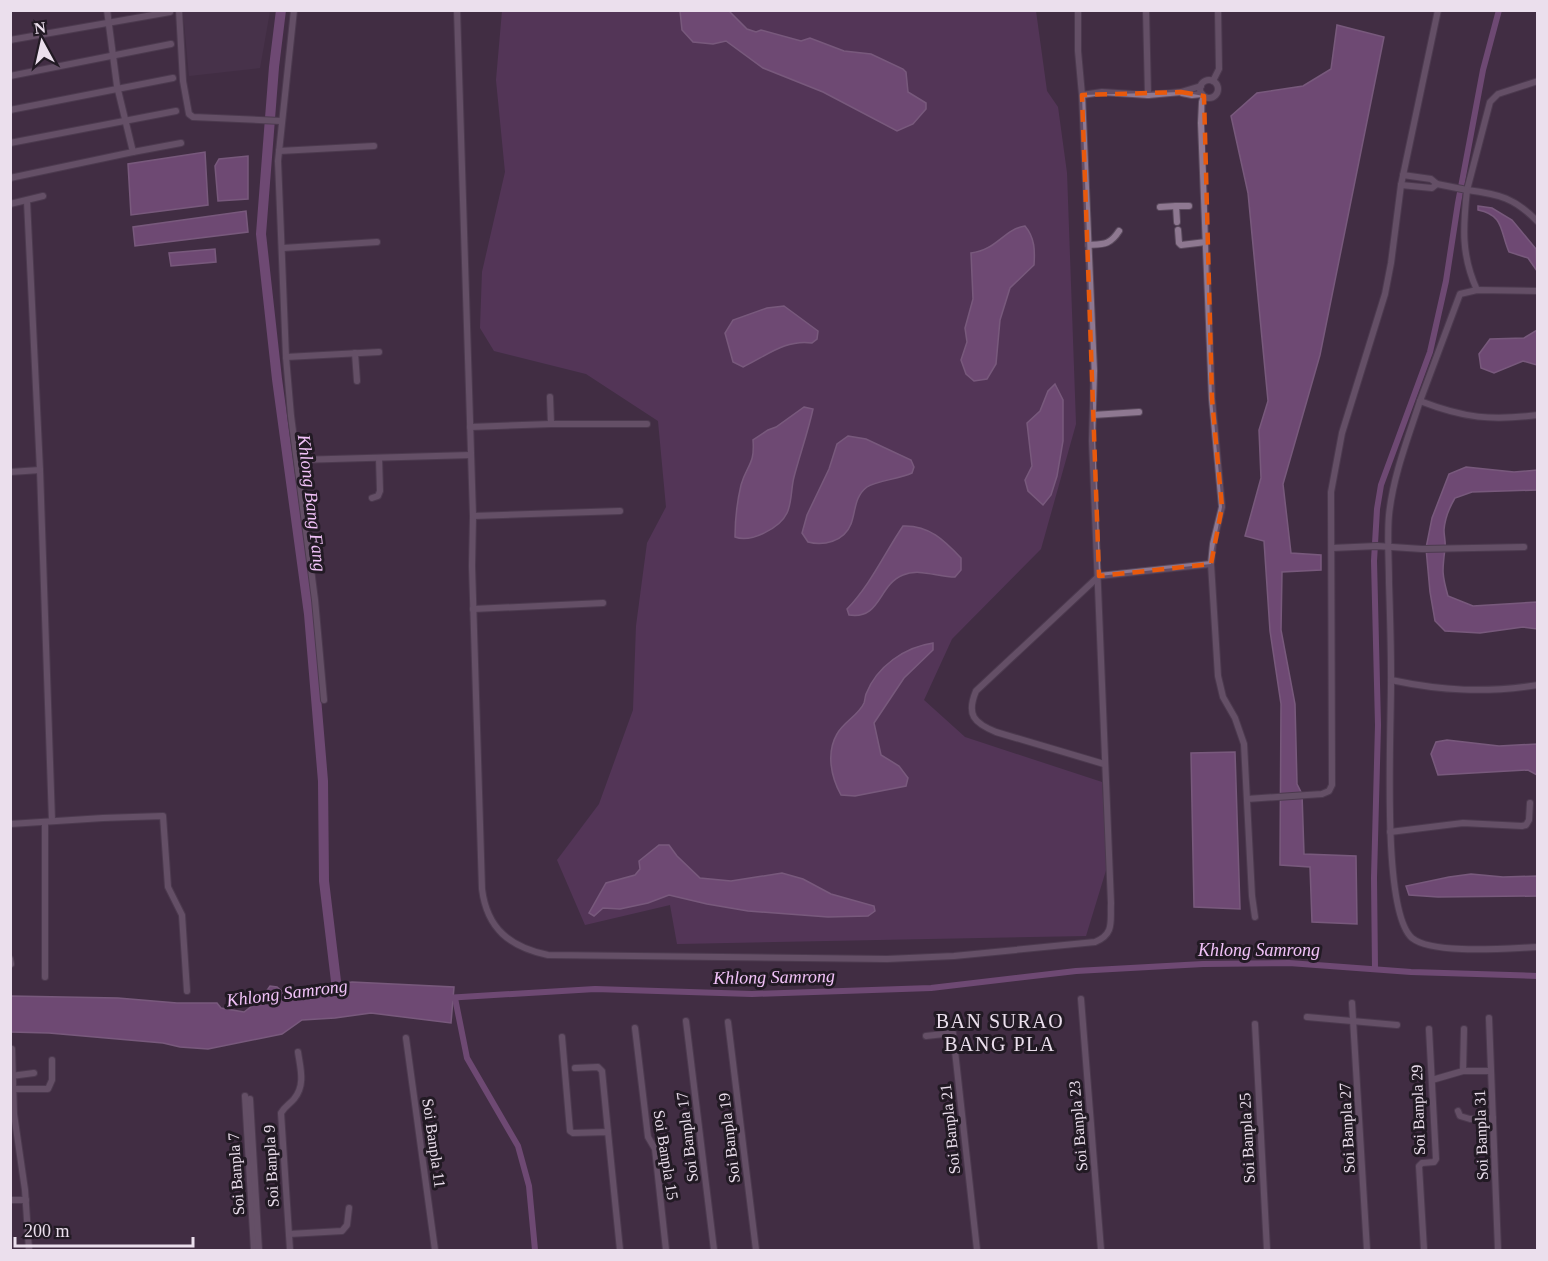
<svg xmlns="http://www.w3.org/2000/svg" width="1548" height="1261" font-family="'Times New Roman',serif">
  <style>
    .built { fill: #4f3853 }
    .green { fill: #693f70 }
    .water { fill: #a56bae; stroke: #ba8ec1; stroke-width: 1.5 }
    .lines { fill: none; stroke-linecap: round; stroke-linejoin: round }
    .canal { stroke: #a56bae; stroke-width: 6 }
    .river { stroke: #a56bae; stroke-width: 10 }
    .street-casing { stroke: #5a4a5d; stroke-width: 8 }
    .street { stroke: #8e7891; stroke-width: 6 }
    .marked { fill: none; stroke: #e8590c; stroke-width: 4.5; stroke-dasharray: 12 8; stroke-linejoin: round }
    .labels { text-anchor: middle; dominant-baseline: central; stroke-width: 6; stroke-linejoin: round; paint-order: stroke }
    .street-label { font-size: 16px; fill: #ebdfed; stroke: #221a24 }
    .water-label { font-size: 18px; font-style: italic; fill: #f1c2f8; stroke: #221a24 }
    .quarter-label { font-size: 20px; letter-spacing: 1.5px; fill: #ebdfed; stroke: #221a24 }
  </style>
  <rect width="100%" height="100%" fill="#412e44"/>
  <polygon class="built" points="183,11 270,11 260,68 189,76"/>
  <polygon class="green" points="502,11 1036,11 1047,91 1058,107 1067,173 1076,424 1041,549 952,639 924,700 965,737 1102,782 1107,867 1086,936 677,944 670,905 585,925 557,860 599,804 633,710 636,626 647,543 666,507 658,421 586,374 494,351 480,328 482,272 505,172 496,80"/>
  <g class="water">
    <polygon points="680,11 729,11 747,29 756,32 761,30 801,41 810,38 844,51 871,54 903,69 906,72 908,92 926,103 926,109 913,124 897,131 823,92 763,68 726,41 713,44 693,42 682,30"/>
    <polygon points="1337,25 1384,37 1320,355 1283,484 1291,553 1321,555 1321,570 1282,572 1281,630 1295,704 1297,784 1302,794 1304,854 1356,856 1357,924 1312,922 1310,867 1280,865 1281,704 1270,631 1264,541 1245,536 1261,478 1259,430 1268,401 1248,193 1231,116 1257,93 1303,86 1331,69"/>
    <polygon points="205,152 208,205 131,215 128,164"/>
    <polygon points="248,156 248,199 218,201 215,166 219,159"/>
    <path d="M1478 206 1492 208 1512 220 1536 249 1537 271 1528 258 1509 252C1500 231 1504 215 1478 210Z"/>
    <polygon points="246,211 248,232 135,246 133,227"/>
    <path d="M1025 226C1035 238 1035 251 1034 265L1010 288 1000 320 996 364 987 379 974 381 966 374 961 360 967 342 965 328 973 299 971 253C997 250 1004 229 1025 226Z"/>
    <polygon points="215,249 216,262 171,266 169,253"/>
    <path d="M784 306 818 331 817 339 812 343C786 339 766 356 743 367L733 362 725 333 733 320 767 308Z"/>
    <polygon points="1537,330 1537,365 1523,361 1494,373 1481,368 1479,354 1490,339 1524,338"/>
    <polygon points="1055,384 1063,400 1063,441 1057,476 1051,495 1043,505 1028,491 1025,480 1032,466 1027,423 1040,411 1048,391"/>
    <path d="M804 407 813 409C808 432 800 454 794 477 791 488 792 503 787 513 780 528 751 543 735 537 735 519 737 502 741 485 747 464 755 465 753 440L768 430 776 427Z"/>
    <path d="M848 436 866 439 911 460 914 467 912 473C900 479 875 481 867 487 854 497 856 511 851 524 844 542 823 546 808 542L802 533 807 515 829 469 837 444Z"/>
    <path d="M1466 467 1514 472 1537 470V490L1472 492 1455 498C1449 508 1445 517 1444 530 1444 536 1446 543 1445 549 1442 571 1442 575 1448 596L1473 606 1537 602V629L1523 627 1480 633 1445 631 1435 621 1430 592 1426 548 1432 518 1449 474Z"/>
    <path d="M903 526C929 525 944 540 961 558V570L955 577C938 577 919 568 903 575 878 585 881 620 849 615L847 609C871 584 884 554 903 526Z"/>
    <path d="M933 643V650L904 678 874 723 881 755 899 766 908 778 906 786 855 796 841 795C831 777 826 753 837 734 843 722 859 715 864 703 865 700 865 697 866 694 877 666 905 647 933 643Z"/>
    <polygon points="1447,740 1499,746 1537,744 1537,775 1528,770 1438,775 1431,754 1436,742"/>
    <polygon points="1235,752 1240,909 1194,907 1191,753"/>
    <polygon points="659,845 669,845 677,856 700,878 731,881 782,873 803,879 831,894 874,906 875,911 868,916 828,917 748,911 707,904 669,895 648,903 620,909 603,908 594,916 589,913 606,883 635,875 640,869 639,861"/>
    <polygon points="1471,874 1503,877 1537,876 1537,896 1438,897 1409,895 1406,886 1449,877"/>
    <polygon points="352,982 454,987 451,1023 371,1013 335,1018 302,1020 282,1034 208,1049 180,1047 163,1043 49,1033 11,1032 11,996 118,998 177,1003 217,1003 221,1008 244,1012 261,999 270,986 277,987 284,993"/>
  </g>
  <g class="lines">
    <g class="canal">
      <polyline points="1375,969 1374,878 1378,725 1374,561 1377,509 1381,485 1430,352 1446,281 1458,203 1483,70 1499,10"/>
      <polyline points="445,998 595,989 752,994 931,988 1076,971 1203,964 1289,963 1411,972 1538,976"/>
      <polyline points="455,998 467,1058 518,1146 529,1186 535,1250"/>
    </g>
    <polyline class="river" points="281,10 274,67 261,234 277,379 309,614 323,781 324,881 338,998"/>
    <defs>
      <g id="street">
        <polyline points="179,10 183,81 189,114 193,117 281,121"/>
        <polyline points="294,10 278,161 286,357 291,416 315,600 324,700"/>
        <path d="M457 10 473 516 472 566 482 889C487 929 510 947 548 955L887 959 954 956 1095 942C1115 934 1110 921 1111 903L1092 441 1094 371 1082 95 1078 51V10"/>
        <polyline points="1146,10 1148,95"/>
        <polyline points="10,40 170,12"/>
        <polyline points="10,76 171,44"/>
        <circle cx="1209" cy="89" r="9"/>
        <polyline points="1213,81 1219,69 1218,10"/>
        <path d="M1538 81 1498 94 1490 102 1467 190C1499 194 1515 198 1538 222"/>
        <polyline points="1182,93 1192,95 1202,94"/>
        <polyline points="1082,95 1102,92 1148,95 1181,92 1201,86"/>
        <polyline points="1204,96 1202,102 1201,123 1212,399 1222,507 1213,544 1211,564 1218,676 1223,697 1235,718 1244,744 1252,896 1255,917"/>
        <polyline points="10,110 173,78"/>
        <polyline points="10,143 176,111"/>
        <polyline points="279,151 374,146"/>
        <polyline points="133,152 181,143"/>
        <path d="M1403 175 1431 179 1437 184 1467 190C1463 227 1461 255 1477 290"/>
        <polyline points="10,178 133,152 117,86 107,10"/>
        <polyline points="1401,185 1432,188 1437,184"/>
        <polyline points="27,201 40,470 52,821"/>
        <polyline points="10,204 43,196"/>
        <polyline points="1160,207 1176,206"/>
        <polyline points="1177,222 1176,206 1189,206"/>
        <polyline points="1178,230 1179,243 1181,245 1206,242"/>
        <path d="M1088 245C1104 244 1110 245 1119 231"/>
        <polyline points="283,248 377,242"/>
        <path d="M1538 291 1477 290 1460 294 1420 401C1464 418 1491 421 1538 415"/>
        <polyline points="355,353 357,381"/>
        <polyline points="286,357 379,352"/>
        <polyline points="550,397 551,424"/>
        <path d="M1420 401C1408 438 1393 476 1389 515 1387 537 1389 561 1389 583 1390 613 1391 644 1391 674 1392 721 1380 910 1412 938 1433 955 1510 948 1538 947"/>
        <polyline points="1093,415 1139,412"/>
        <polyline points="470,427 551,424 647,424"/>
        <polyline points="297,460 471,455"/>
        <polyline points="10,472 40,470"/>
        <polyline points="372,498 378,496 380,491 379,458"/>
        <polyline points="473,516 620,511"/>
        <polyline points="1332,548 1377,546 1422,549 1524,547"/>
        <polyline points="473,609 603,603"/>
        <path d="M1391 680C1443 691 1485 693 1538 685"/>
        <path d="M1104 764 996 732C974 723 966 715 976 691L1099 576 1211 564"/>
        <polyline points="1247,799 1322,794 1329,791 1332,785 1331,492 1342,433 1385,294 1391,263 1401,185 1438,10"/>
        <polyline points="45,822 45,977"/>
        <polyline points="10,824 103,818 163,816 168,887 182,915 187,991"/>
        <polyline points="1390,832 1463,823 1522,826 1526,825 1529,820 1530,803"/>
        <polyline points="10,959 11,964"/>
        <polyline points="1081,999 1101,1250"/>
        <polyline points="1352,1003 1367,1250"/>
        <polyline points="1307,1017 1397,1025"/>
        <polyline points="1489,1018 1498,1250"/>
        <polyline points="686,1021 714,1250"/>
        <polyline points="728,1022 756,1250"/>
        <polyline points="1255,1024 1267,1250"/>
        <polyline points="635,1028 648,1137 655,1149 666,1250"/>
        <polyline points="926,1036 953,1033 977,1250"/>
        <polyline points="562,1037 570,1131 573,1133 608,1132 620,1250"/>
        <polyline points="406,1038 435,1250"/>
        <polyline points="12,1049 14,1114 25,1190 29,1250"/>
        <polyline points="575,1068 598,1067 602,1071 608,1132"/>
        <polyline points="1463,1071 1464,1029"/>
        <polyline points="11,1076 34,1073"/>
        <polyline points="1432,1080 1463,1071 1491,1071"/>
        <polyline points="13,1089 48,1089 52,1080 52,1060"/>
        <polyline points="245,1096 254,1250"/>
        <polyline points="250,1099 259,1250"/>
        <polyline points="1458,1111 1460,1116 1470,1119 1493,1118"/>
        <polyline points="10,1200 26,1200"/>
        <polyline points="289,1234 342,1231 347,1225 349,1208"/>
        <path d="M290 1250 281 1113C285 1106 290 1104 294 1099 306 1085 300 1067 298 1052"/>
        <polyline points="1424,1250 1419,1166 1422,1163 1434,1162 1436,1159 1429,1029"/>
      </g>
    </defs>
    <use href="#street" class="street-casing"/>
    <use href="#street" class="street"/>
  </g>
  <path d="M0 0H1548V1261H0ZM1181 92 1204 96 1212 399 1222 507 1211 564 1099 576 1082 95Z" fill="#412e44" fill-opacity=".55" fill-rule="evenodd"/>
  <path class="marked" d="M1181 92 1204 96 1212 399 1222 507 1211 564 1099 576 1082 95Z"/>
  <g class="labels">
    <g class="street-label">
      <text transform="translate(1418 1110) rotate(-92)">Soi Banpla 29</text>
      <text transform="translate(1078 1126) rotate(-95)">Soi Banpla 23</text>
      <text transform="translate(1347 1128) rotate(-93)">Soi Banpla 27</text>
      <text transform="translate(950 1129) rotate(-96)">Soi Banpla 21</text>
      <text transform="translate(1481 1135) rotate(-92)">Soi Banpla 31</text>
      <text transform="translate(687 1137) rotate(-97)">Soi Banpla 17</text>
      <text transform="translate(729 1138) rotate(-97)">Soi Banpla 19</text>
      <text transform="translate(1247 1138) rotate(-93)">Soi Banpla 25</text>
      <text transform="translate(434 1143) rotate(82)">Soi Banpla 11</text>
      <text transform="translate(666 1155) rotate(81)">Soi Banpla 15</text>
      <text transform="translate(271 1166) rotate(-93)">Soi Banpla 9</text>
      <text transform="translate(236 1174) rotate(-94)">Soi Banpla 7</text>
    </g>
    <g class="water-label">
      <text transform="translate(312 503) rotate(83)">Khlong Bang Fang</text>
      <text x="1259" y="950">Khlong Samrong</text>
      <text transform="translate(774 977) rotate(-1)">Khlong Samrong</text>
      <text transform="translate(287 993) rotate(-7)">Khlong Samrong</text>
    </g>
    <g class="quarter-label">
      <text x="1000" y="1021">BAN SURAO<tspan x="1000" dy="23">BANG PLA</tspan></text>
    </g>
  </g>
  <rect width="1548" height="1261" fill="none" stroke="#ebdfed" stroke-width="24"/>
  <g transform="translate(42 42) rotate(352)" stroke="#221a24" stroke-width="4.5" paint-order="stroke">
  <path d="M0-4.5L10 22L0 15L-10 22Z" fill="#ebdfed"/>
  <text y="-9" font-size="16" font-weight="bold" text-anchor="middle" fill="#ebdfed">N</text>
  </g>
  <path d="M15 1237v9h178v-9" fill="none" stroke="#ebdfed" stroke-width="3"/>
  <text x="24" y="1237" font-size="18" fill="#ebdfed" stroke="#221a24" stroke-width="4.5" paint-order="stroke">200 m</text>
</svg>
